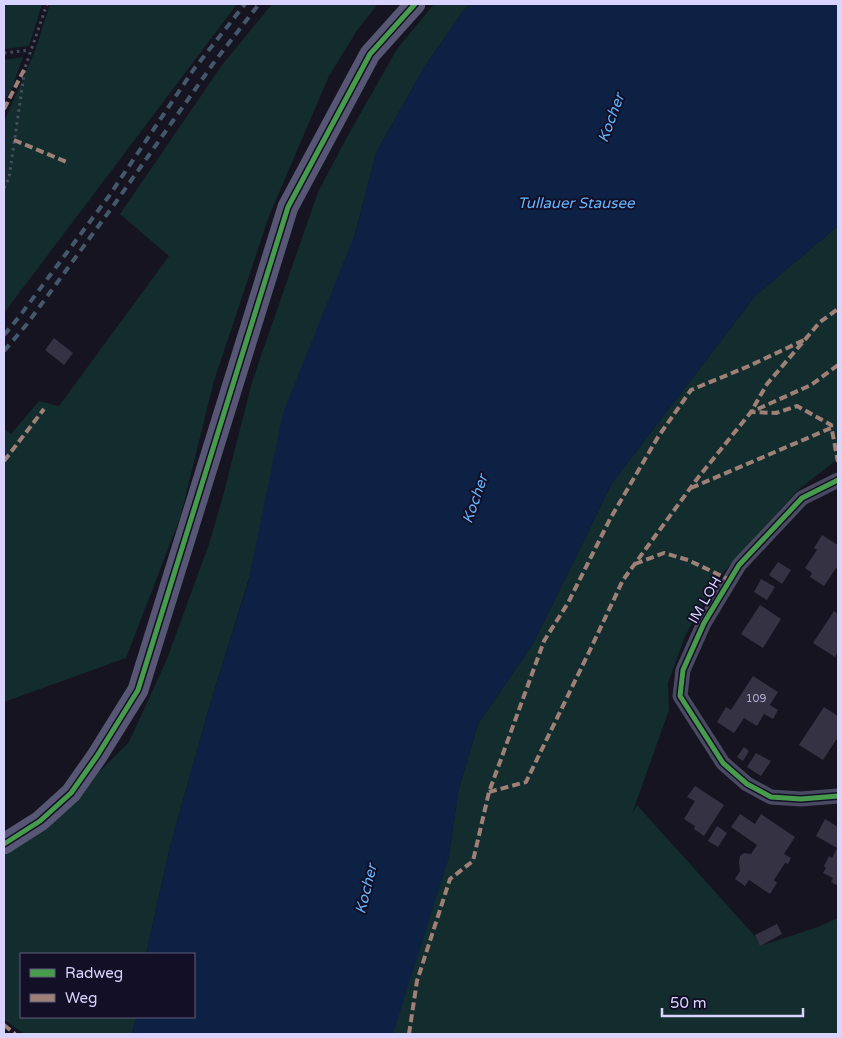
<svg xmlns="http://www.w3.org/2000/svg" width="842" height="1038" font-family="'Varela Round',sans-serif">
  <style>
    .green { fill: #132c2d }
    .water { fill: #0d2144 }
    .building { fill: #343243 }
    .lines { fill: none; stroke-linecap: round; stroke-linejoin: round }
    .path { stroke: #44505f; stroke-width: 3; stroke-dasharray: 2.5 4; stroke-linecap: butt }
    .street { stroke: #4a4962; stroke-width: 15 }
    .secondary { stroke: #575674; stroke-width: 21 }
    .rail { stroke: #43596b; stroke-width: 4; stroke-dasharray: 8 6; stroke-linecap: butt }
    .quiet { stroke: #9e8076; stroke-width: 4; stroke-dasharray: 8 4; stroke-linecap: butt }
    .cycleway-casing { stroke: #130f26; stroke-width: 8 }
    .cycleway { stroke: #469c4c; stroke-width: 5 }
    .labels { text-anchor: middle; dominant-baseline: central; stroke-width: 4; stroke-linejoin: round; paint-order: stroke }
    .number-label { font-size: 11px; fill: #b0acd0 }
    .street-label { font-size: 14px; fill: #d9d4ff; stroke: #130f26 }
    .water-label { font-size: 15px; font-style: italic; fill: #62b6ff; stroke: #130f26 }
  </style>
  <rect width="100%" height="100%" fill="#161421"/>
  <g class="green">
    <polygon points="4,4 42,4 29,46 4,49"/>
    <polygon points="50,4 237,4 4,313 4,122 35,51"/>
    <polygon points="272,4 378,4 358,29 329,76 269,216 214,381 180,518 126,658 4,702 4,429 11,434 39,401 59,406 169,256 120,214 222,65"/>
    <polygon points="434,4 471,4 463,11 425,66 376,153 355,234 209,708 170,847 146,954 21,954 21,1017 136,1017 132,1034 25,1034 4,1020 4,856 34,837 129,742 167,659 209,544 223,496 252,382 318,192 347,137 397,49"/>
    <polygon points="23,57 12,88 4,102 4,60"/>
    <polygon points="838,226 838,459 799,489 720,576 686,634 668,683 669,710 632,814 637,805 763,945 818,927 838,918 838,1034 162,1034 194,1017 194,954 448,860 459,788 478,724 534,642 612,483 756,295"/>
  </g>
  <polygon class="water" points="471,4 838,4 838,226 756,295 612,483 534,642 478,724 459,788 448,860 393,1034 132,1034 136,1017 194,1017 194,954 146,954 170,847 209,708 248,583 283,413 355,234 376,153 425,66 463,11"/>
  <g class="building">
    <polygon points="54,338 73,353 64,365 45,350"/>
    <polygon points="822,535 838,545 838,569 836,568 824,586 810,577 812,573 805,568 817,550 814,548"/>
    <polygon points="778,562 791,570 782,584 769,575"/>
    <polygon points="761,579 775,587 767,600 754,592"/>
    <polygon points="760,605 781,619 763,648 741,634"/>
    <polygon points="834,611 838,614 838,651 835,657 813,643"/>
    <polygon points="753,676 778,692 770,705 778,710 773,719 764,714 757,726 744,718 734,733 717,722 726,707 731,710"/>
    <polygon points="824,707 838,716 838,737 823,760 799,745"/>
    <polygon points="744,747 749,751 743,761 737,757"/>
    <polygon points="756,753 771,761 761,776 747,767"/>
    <polygon points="695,786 724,805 704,836 694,829 695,826 684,819 695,801 687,797"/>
    <polygon points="740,814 755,824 761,814 795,837 784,854 791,858 788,864 785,863 774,880 777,883 770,894 749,880 745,886 735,879 740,871 739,862 740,856 744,853 751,854 757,845 731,827"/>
    <polygon points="825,819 838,827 838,886 831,882 833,878 823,873 826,868 824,866 829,856 832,858 837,848 816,836"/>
    <polygon points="717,826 727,833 718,847 708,841"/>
    <polygon points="777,924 782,934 760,946 755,935"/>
  </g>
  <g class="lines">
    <g class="path">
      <polyline points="4,53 30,50"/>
      <polyline points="4,188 9,178 25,68 47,4"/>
    </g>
    <polyline class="street" points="838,480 802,498 739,565 704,623 683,670 680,696 723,763 747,784 771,797 801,799 838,796"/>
    <polyline class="secondary" points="4,844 40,821 71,793 97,756 138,690 288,207 370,54 415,4"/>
    <g class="rail">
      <polyline points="4,335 19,317 109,196 194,69 245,4"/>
      <polyline points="4,351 27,324 116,202 215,61 259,4"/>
    </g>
    <g class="quiet">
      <polyline points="4,109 25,68"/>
      <polyline points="14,140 69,163"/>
      <polyline points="838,365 811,385 751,412 776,413 797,406 831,425 838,462"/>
      <polyline points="4,461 44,409"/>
      <polyline points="691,488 831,428"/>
      <polyline points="635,564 664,553 688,560 730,580"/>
      <polyline points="489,792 526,782 591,648 623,580 697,479 751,412 767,384 820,322 838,309"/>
      <polyline points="4,1025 15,1034"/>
      <polyline points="409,1034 417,981 450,879 473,861 489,792 544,641 568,603 610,519 658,437 691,390 749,366 804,340"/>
    </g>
    <defs>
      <g id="cycleway">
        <polyline points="838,480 802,498 739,565 704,623 683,670 680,696 723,763 747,784 771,797 801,799 838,796"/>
        <polyline points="4,844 40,821 71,793 97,756 138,690 288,207 370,54 415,4"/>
      </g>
    </defs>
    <use href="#cycleway" class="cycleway-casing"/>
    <use href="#cycleway" class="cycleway"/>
  </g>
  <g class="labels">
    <g class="number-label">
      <text x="756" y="698">109</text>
    </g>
    <g class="street-label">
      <text transform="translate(705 600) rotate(-60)">IM LOH</text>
    </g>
    <g class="water-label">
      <text transform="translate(611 118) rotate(-70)">Kocher</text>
      <text x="576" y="203">Tullauer Stausee</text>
      <text transform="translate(475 499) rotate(-71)">Kocher</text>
      <text transform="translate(366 889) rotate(-76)">Kocher</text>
    </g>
  </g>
  <rect width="842" height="1038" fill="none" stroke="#d9d4ff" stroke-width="10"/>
  <rect x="20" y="953" width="175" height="65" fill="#130f26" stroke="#625e7d"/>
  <rect x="30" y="969" width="25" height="8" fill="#469c4c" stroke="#625e7d"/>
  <text x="65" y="978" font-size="15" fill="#d9d4ff">Radweg</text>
  <rect x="30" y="994" width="25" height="8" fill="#9e8076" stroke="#625e7d"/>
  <text x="65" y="1003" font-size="15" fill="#d9d4ff">Weg</text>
  <path d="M662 1008v8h141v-8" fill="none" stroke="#d9d4ff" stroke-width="2.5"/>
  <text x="670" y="1008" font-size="15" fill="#d9d4ff" stroke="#130f26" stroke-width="4" paint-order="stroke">50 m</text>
</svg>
